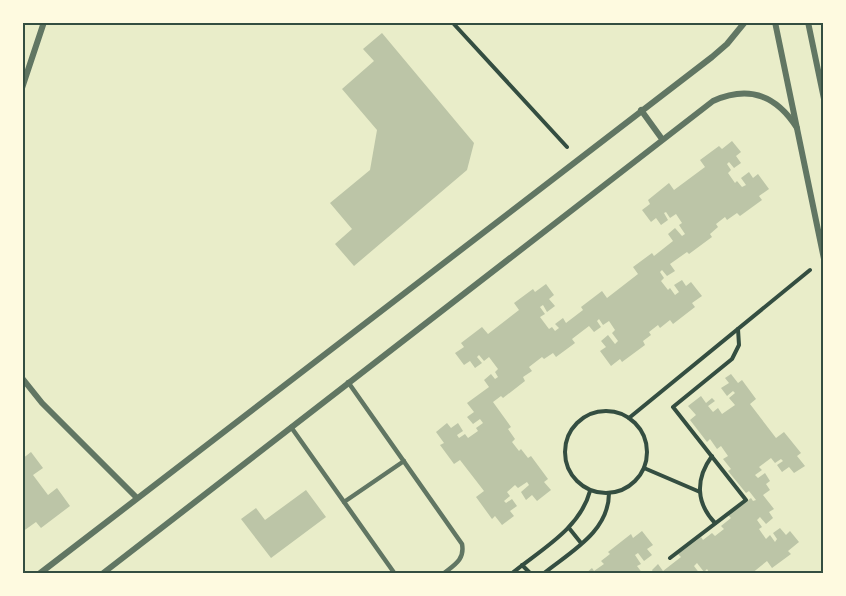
<svg xmlns="http://www.w3.org/2000/svg" width="846" height="596" font-family="'IBM Plex Sans',sans-serif">
  <style>
    .building { fill: #bcc5a7 }
    .lines { fill: none; stroke-linecap: round; stroke-linejoin: round }
    .path { stroke: #344e41; stroke-width: 4 }
    .service { stroke: #617663; stroke-width: 4.5 }
    .minor { stroke: #617663; stroke-width: 6 }
    .neatline { fill: none; stroke: #344e41; stroke-width: 2 }
  </style>
  <rect width="100%" height="100%" fill="#e9edc9"/>
  <g class="building">
    <polygon points="382,33 474,143 467,170 354,266 335,244 352,229 330,203 370,170 377,130 342,89 374,61 363,49"/>
    <polygon points="732,141 741,152 736,156 741,163 734,168 729,162 727,164 731,170 728,173 735,183 737,181 742,187 746,185 741,178 749,172 753,178 758,174 769,189 759,196 762,200 740,216 737,213 727,220 725,217 716,224 718,227 710,234 712,237 689,254 687,252 670,264 675,271 667,276 662,270 660,272 664,278 661,281 668,290 670,288 675,295 679,292 674,285 682,280 686,286 691,282 702,296 692,303 695,307 673,324 670,320 660,328 658,325 649,332 651,335 643,341 645,345 622,362 620,359 611,366 600,351 606,347 601,341 608,335 615,344 618,341 612,333 615,330 609,321 603,325 599,319 597,321 601,327 594,332 589,326 572,339 575,343 556,357 553,353 544,359 542,357 529,367 532,371 523,377 525,381 503,398 501,396 493,402 511,427 508,429 515,439 512,442 519,451 521,449 528,458 531,456 548,479 544,482 551,490 537,501 532,495 526,500 521,492 529,485 527,482 518,488 515,485 507,492 510,496 504,501 506,503 512,499 517,506 510,511 514,516 502,525 495,516 492,519 476,497 484,491 460,460 454,464 440,445 444,443 436,432 447,423 451,428 458,423 463,431 457,435 459,438 465,434 468,438 478,431 476,428 483,423 480,419 473,424 467,417 474,412 467,403 489,387 484,380 491,374 495,379 498,377 495,372 498,369 489,357 484,361 479,355 477,357 482,363 475,368 470,361 464,365 455,353 464,347 461,343 482,327 488,334 519,310 514,303 533,289 535,292 546,284 554,295 549,299 555,306 547,312 543,305 540,307 545,314 540,317 549,329 552,327 555,331 559,328 555,324 563,318 566,323 583,310 581,307 602,291 607,298 638,274 633,267 652,253 654,256 673,241 668,234 675,228 682,236 685,234 679,225 682,223 676,214 670,218 666,212 664,213 668,220 661,225 656,218 651,222 642,210 650,204 648,200 669,183 674,190 705,167 700,160 719,146 722,149"/>
    <polygon points="731,374 738,383 742,380 756,399 750,404 776,438 784,432 801,453 797,456 805,466 794,473 789,467 782,472 777,465 783,461 781,459 775,463 771,458 759,467 762,470 755,475 758,478 765,473 770,481 766,484 770,490 763,495 774,509 769,512 773,518 766,524 760,517 757,520 762,527 759,529 766,539 770,535 775,542 777,539 773,533 780,528 786,535 790,531 799,542 788,551 791,554 772,568 767,561 751,574 710,574 707,569 704,572 697,563 694,566 700,574 654,574 652,570 658,564 663,571 681,557 678,554 701,537 703,540 712,533 715,536 724,529 721,526 731,518 728,515 751,498 753,501 756,500 749,491 746,493 728,471 731,469 723,459 728,456 721,446 717,449 710,439 707,442 690,420 696,415 688,406 701,396 706,403 712,398 715,401 708,406 713,412 718,408 722,414 735,405 729,398 735,393 733,391 727,396 721,388 729,383 725,378"/>
    <polygon points="31,452 43,468 33,475 48,495 57,488 70,506 41,528 36,522 22,532 22,459"/>
    <polygon points="306,490 326,517 271,558 241,519 256,508 265,520"/>
    <polygon points="642,531 653,545 647,549 652,555 644,561 638,553 635,555 641,564 637,566 643,574 585,574 592,568 594,571 604,564 601,561 610,554 608,552 631,534 633,538"/>
  </g>
  <g class="lines">
    <g class="path">
      <polyline points="452,22 567,147"/>
      <circle cx="606" cy="452" r="41"/>
      <polyline points="629,418 810,270"/>
      <path d="M712 456C695 479 696 503 715 523"/>
      <polyline points="644,468 700,492"/>
      <polyline points="569,528 581,543"/>
      <polyline points="670,558 746,500 673,407 732,359 739,345 738,329"/>
      <polyline points="522,565 531,574"/>
      <path d="M511 574C540 550 580 529 590 491"/>
      <path d="M543 574C570 552 609 532 609 493"/>
    </g>
    <g class="service">
      <path d="M348 382 462 544C465 560 454 565 443 574"/>
      <polyline points="291,427 395,574"/>
      <polyline points="344,502 404,461"/>
    </g>
    <g class="minor">
      <polyline points="775,22 824,259"/>
      <polyline points="808,22 824,99"/>
      <polyline points="22,88 44,22"/>
      <polyline points="641,110 662,139"/>
      <polyline points="22,378 42,403 137,498"/>
      <polyline points="39,574 712,57 727,44 745,22"/>
      <path d="M102 574 713 101C749 85 776 95 797 128"/>
    </g>
  </g>
  <rect width="846" height="596" fill="none" stroke="#fefae0" stroke-width="48"/>
  <rect x="24" y="24" width="798" height="548" class="neatline"/>
</svg>
